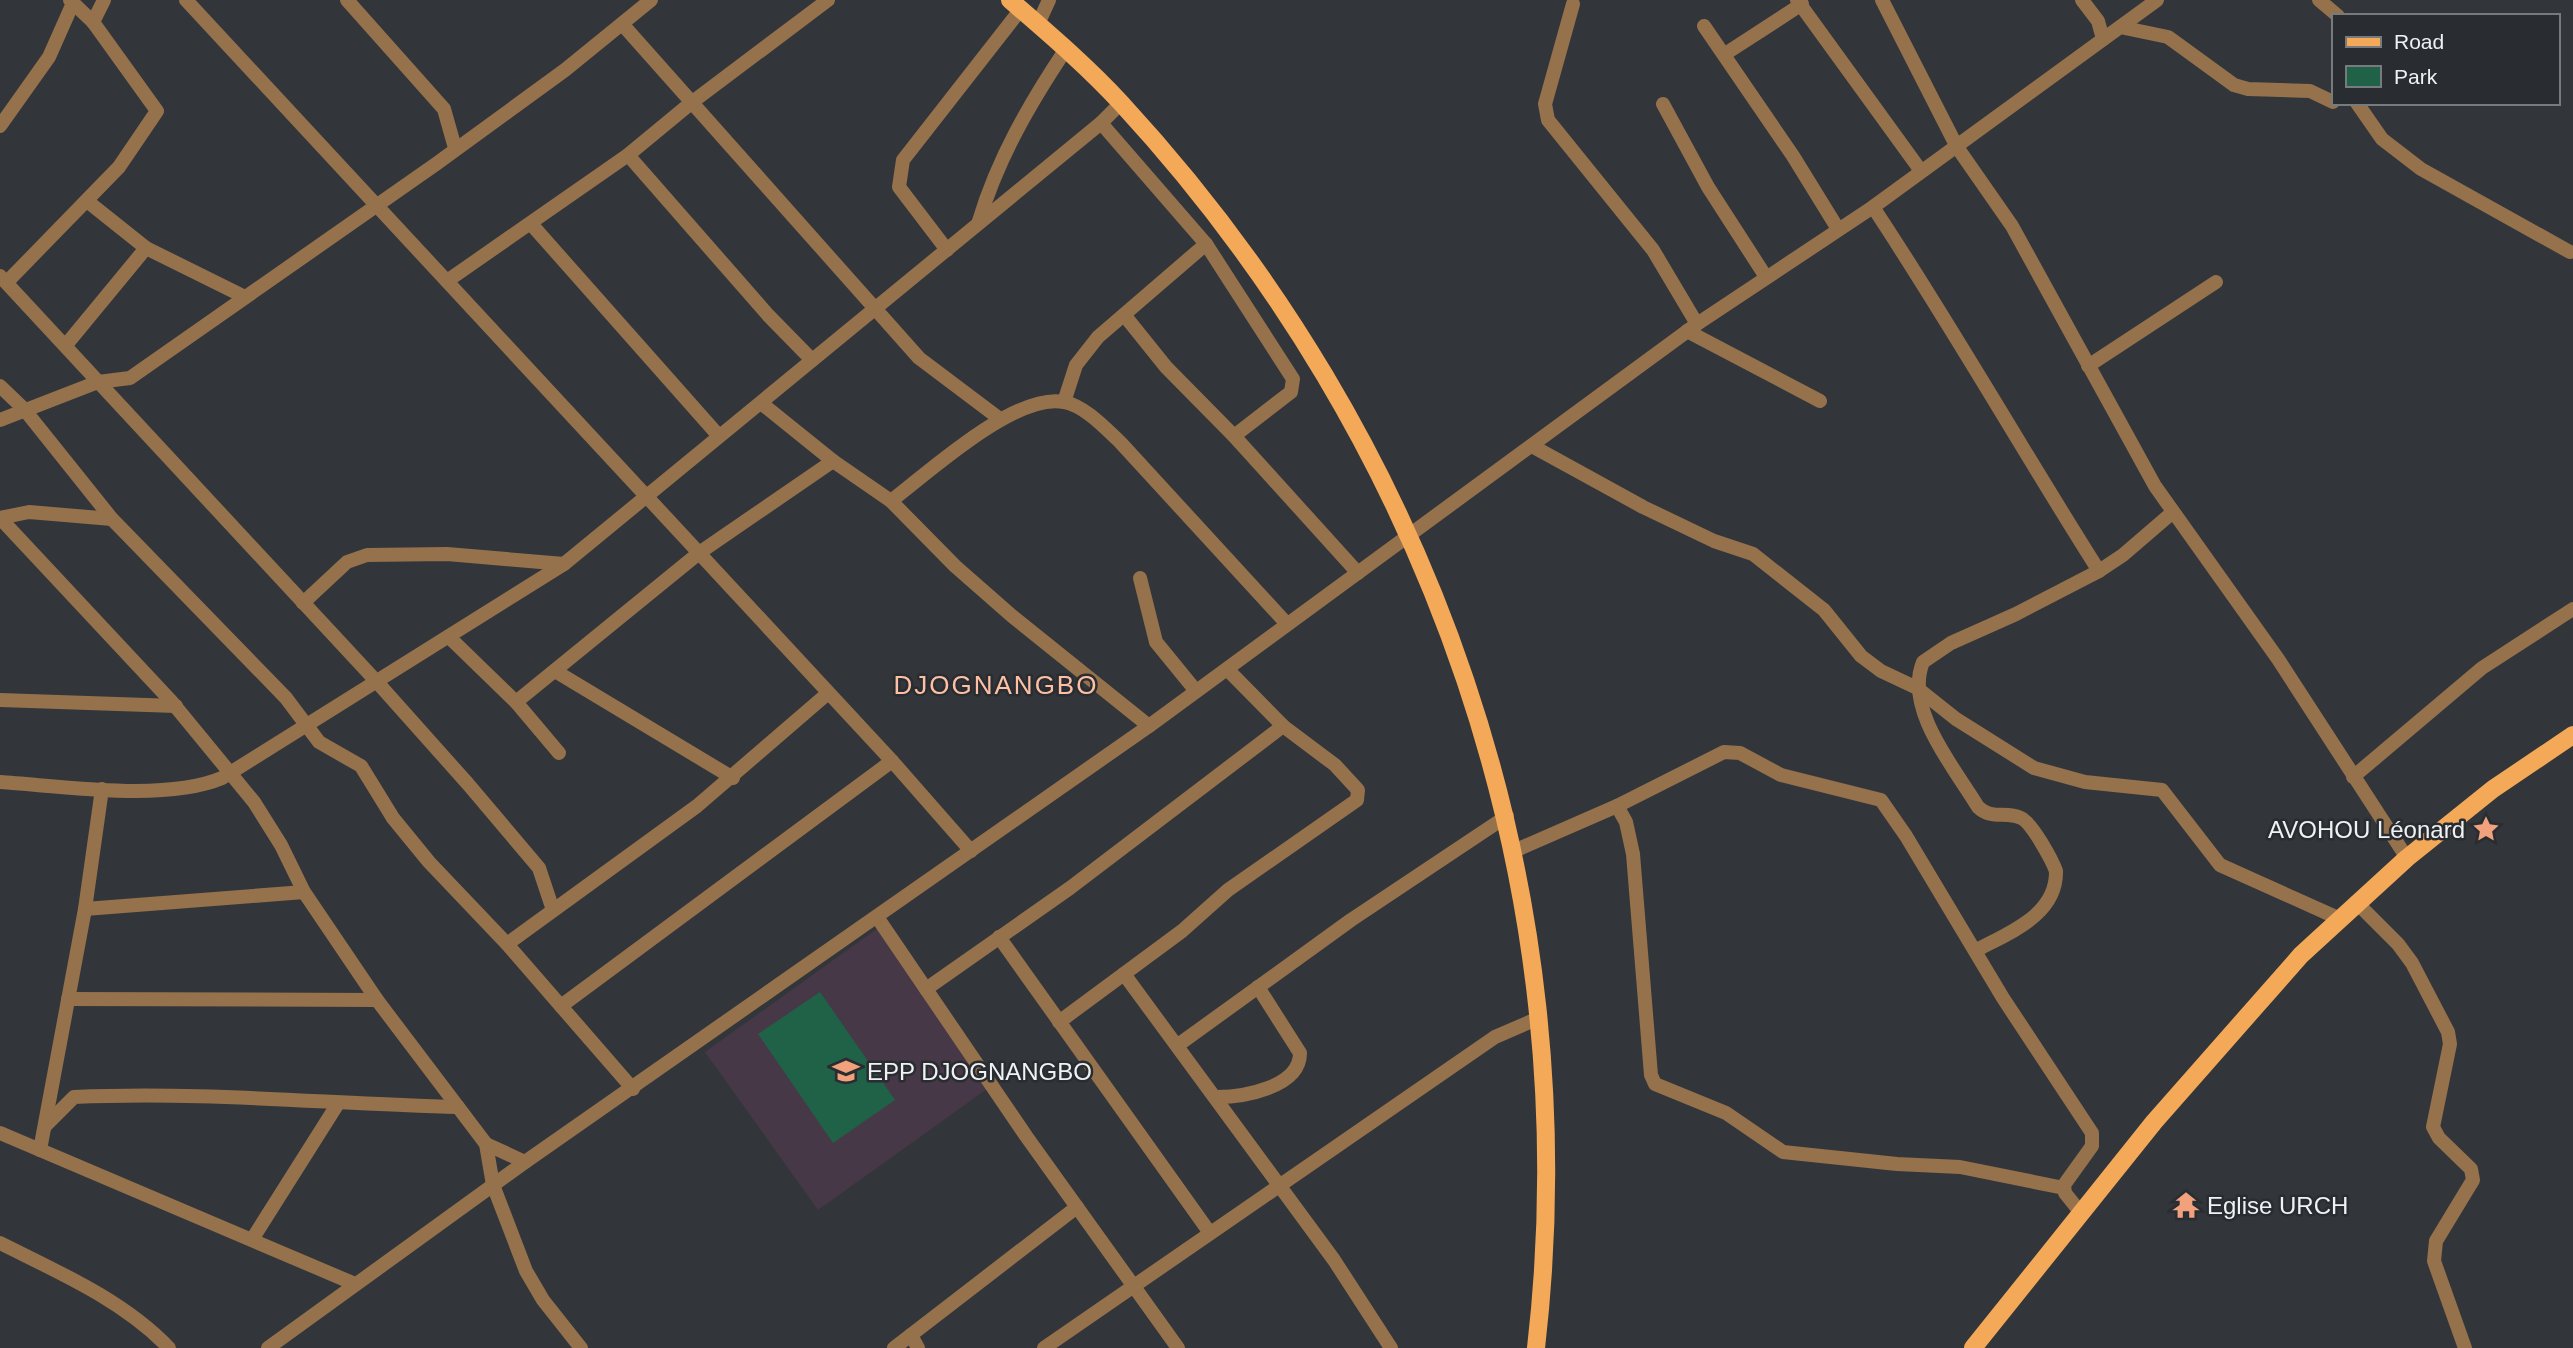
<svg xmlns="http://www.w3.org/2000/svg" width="2573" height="1348" font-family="Helvetica,sans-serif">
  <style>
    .education { fill: #463846 }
    .green { fill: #206247 }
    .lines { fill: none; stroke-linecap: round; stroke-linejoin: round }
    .minor { stroke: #95714c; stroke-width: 14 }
    .major { stroke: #f4a959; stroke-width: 18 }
    .labels { text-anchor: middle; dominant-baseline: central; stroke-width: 5; stroke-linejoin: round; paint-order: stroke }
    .poi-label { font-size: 24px; fill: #eff1f3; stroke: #292c30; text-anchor: start }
    .neighbourhood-label { font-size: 26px; letter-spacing: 2px; fill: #fdc0a4; stroke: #292c30 }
  </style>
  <rect width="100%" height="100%" fill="#32363a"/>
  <polygon class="education" points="878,928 987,1089 818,1210 705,1052"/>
  <polygon class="green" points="820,992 895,1100 833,1143 758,1034"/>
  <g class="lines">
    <g class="minor">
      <polyline points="186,0 892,761 971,851"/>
      <polyline points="347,0 444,109 455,148"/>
      <polyline points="1797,0 1921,171"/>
      <polyline points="1882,0 1957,147 2012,226 2155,486 2278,659 2407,858"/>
      <polyline points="2082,0 2098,21 2103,39"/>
      <polyline points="2319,0 2338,16"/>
      <polyline points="1573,4 1545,104 1548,120 1653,250 1697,324"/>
      <polyline points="93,22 104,0"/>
      <polyline points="1038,24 1049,0"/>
      <polyline points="623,25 919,358 1000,419"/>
      <polyline points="1704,26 1793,156 1838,229"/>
      <polyline points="2120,27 2168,37 2234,85 2248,89 2310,91 2333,102"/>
      <polyline points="1725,54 1802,4"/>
      <polyline points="2357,103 2382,139 2421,169 2570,252"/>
      <polyline points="1663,104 1708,187 1766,277"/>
      <polyline points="1101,123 1206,244 1293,379 1291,392 1234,436"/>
      <polyline points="0,126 49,57 73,3"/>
      <polyline points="628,155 768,315 812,360"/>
      <polyline points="87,201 146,248 245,297"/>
      <path d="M1873 207C1952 326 2022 450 2099 571"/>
      <path d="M979 221C998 158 1030 103 1066 49"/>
      <polyline points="532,225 718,435"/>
      <polyline points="947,250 899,187 903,160 1021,9"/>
      <polyline points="0,276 377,682 468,784 539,868 553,910"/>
      <polyline points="447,281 628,155 691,103 828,0"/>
      <polyline points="7,282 119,167 157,111 93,22 70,0"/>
      <polyline points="1125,316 1166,367 1234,436 1358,573"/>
      <polyline points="1687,331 1820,401"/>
      <polyline points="66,345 146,248"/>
      <polyline points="2088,366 2216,282"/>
      <polyline points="0,386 24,409 112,519 286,698 319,742 361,766 393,818 429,862 507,944 633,1089"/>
      <polyline points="1064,402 1076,365 1098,337 1206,244"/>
      <polyline points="761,403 833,461 891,501 955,566 1012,616 1149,726"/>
      <polyline points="0,420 98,382 130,378 436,164 565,70 651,0"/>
      <polyline points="1532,446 1643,507 1714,541 1753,554 1824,610 1861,656 1881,671 1917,688 1956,719 2034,768 2085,782 2162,790 2220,865 2338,918"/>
      <path d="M891 501C929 472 1016 392 1064 402 1085 406 1105 428 1120 442L1287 624"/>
      <polyline points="0,518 171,701 254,802 281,845 304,892 377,1000 486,1144 493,1185 526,1271 543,1300 581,1348"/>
      <polyline points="0,518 29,512 112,519"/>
      <polyline points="1140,578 1156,642 1196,691"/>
      <polyline points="303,603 347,562 367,555 447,554 564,564"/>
      <polyline points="450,638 516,702 559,753"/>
      <polyline points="555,671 733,778"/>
      <polyline points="0,700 176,706"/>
      <polyline points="516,702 699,553 833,461"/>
      <polyline points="2353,777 2482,668 2573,609"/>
      <path d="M0 782C62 786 165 802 222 778L564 564 1101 123 1121 103"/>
      <polyline points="1617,806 1626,822 1633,854 1651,1075 1655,1084 1726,1113 1783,1152 1897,1164 1960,1167 2064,1188"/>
      <polyline points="1514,851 1617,806 1724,752 1740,753 1781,775 1881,800 1906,836 2003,998 2092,1133 2092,1146 2064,1185 2065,1193 2081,1213"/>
      <polyline points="2356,902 2398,944 2412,963 2448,1032 2450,1044 2433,1127 2439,1138 2471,1169 2473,1180 2436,1241 2434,1261 2465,1348"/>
      <polyline points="85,909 304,892"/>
      <polyline points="877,917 1026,1136 1178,1348"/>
      <polyline points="999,937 1210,1233"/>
      <polyline points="507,944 697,806 827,694"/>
      <path d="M1977 950C2010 932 2057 915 2056 871 2052 860 2032 823 2021 818 2006 811 1991 820 1978 807 1954 767 1904 709 1923 662L1951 643 2016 614 2099 571 2123 555 2173 512"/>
      <polyline points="1124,974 1334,1260 1391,1348"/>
      <polyline points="926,989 1070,888 1283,726"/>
      <polyline points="68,999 377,1000"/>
      <polyline points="561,1006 892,761"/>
      <polyline points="1059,1022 1182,931 1228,890 1357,800 1358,790 1335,765 1283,726 1227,669"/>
      <polyline points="1178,1045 1351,920 1507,816"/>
      <path d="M1217 1097C1242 1097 1300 1088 1300 1053L1258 987"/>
      <path d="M45 1126 74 1097C202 1091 330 1104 458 1107"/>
      <polyline points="0,1133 355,1284"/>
      <polyline points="486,1144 525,1162"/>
      <polyline points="40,1150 85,909 102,789"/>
      <polyline points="253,1238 337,1105"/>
      <path d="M0 1243C58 1272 123 1300 169 1348"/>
      <polyline points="911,1335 918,1348"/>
      <polyline points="268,1348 525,1162 1149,726 1697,324 1873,207 2157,0"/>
      <polyline points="894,1348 1077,1207"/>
      <polyline points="1044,1348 1495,1037 1539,1018"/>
    </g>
    <g class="major">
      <path d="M1010 0C1048 33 1087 66 1121 103 1433 441 1589 890 1536 1348"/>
      <polyline points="1973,1348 2154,1122 2301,955 2407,858 2493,789 2573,735"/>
    </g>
  </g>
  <defs>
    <symbol id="sight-bare" viewBox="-9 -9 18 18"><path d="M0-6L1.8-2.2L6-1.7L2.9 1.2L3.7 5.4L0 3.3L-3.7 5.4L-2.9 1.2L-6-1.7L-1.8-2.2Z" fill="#f1a17c" stroke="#292c30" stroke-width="2.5" paint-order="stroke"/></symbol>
    <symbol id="school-bare" viewBox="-9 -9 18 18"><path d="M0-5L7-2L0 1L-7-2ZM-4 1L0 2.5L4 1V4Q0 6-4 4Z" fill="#f1a17c" stroke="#292c30" stroke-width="2.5" paint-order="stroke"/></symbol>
    <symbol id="temple-bare" viewBox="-9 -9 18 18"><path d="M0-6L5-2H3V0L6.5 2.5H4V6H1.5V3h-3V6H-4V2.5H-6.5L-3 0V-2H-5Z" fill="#f1a17c" stroke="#292c30" stroke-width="2.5" paint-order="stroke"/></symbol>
  </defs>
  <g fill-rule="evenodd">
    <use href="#sight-bare" x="2467" y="810" width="38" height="38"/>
    <use href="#school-bare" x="827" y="1052" width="38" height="38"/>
    <use href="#temple-bare" x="2167" y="1186" width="38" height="38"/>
  </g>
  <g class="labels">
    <g class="poi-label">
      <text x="2465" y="829" text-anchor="end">AVOHOU Léonard</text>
      <text x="867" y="1071">EPP DJOGNANGBO</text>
      <text x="2207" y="1205">Eglise URCH</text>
    </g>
    <g class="neighbourhood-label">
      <text x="996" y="685">DJOGNANGBO</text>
    </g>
  </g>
  <rect x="2332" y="14" width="228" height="91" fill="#292c30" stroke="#787b7e" stroke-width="2"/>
  <rect x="2346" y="37" width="35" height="10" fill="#f4a959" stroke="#787b7e" stroke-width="2"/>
  <text x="2394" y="49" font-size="21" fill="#eff1f3">Road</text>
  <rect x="2346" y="66" width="35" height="21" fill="#206247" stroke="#787b7e" stroke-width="2"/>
  <text x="2394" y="84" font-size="21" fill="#eff1f3">Park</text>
</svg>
